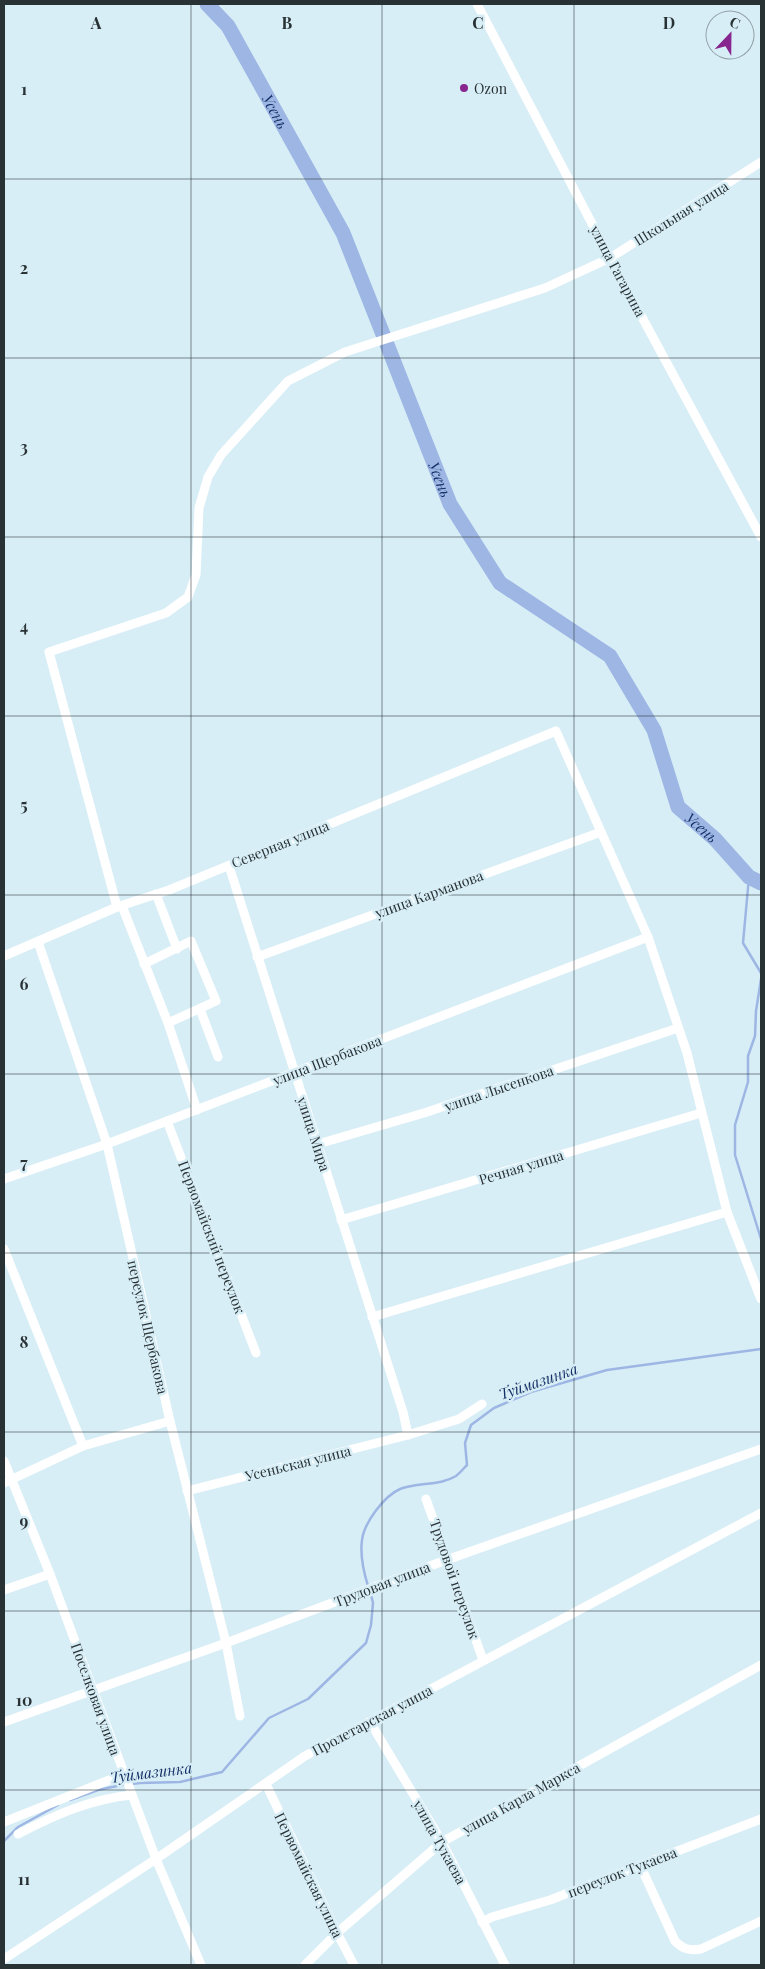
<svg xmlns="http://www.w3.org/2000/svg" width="765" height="1969" font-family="'Playfair Display',serif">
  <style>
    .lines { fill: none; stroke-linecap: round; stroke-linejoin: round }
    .stream { stroke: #9db6e4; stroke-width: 2.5 }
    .river { stroke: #9db6e4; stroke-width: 15 }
    .street { stroke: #fff; stroke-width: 9 }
    .grid { fill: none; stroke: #283134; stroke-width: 1; stroke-opacity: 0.55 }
    .poi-dot { fill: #87268f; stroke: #d8eef6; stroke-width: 2 }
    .labels { text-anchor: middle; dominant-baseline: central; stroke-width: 5; stroke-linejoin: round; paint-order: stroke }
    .poi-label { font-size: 14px; fill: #283134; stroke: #d8eef6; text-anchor: start }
    .street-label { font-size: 14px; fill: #283134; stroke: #d8eef6 }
    .water-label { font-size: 15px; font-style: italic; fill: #132f65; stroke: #d8eef6 }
    .grid-label { font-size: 16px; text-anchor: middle; font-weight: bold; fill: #283134; stroke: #d8eef6; stroke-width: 5; stroke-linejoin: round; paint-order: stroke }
  </style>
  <rect width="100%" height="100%" fill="#d8eef6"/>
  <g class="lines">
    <g class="stream">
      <polyline points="749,877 743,943 761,973"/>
      <polyline points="761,979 756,1011 755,1036 748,1056 748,1082 735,1125 735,1155 761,1239"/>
      <path d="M368 1586C364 1573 360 1554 362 1540 364 1523 384 1496 400 1489 418 1482 440 1486 456 1476 460 1473 464 1468 467 1465L465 1443 471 1425 494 1408 531 1392 607 1370 761 1349"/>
      <polyline points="70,1800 98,1790 122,1785 140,1783 180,1782 222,1772 269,1718 308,1699 366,1643 371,1625 373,1603 370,1591"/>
      <polyline points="4,1841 18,1827 58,1805"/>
    </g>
    <path class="river" id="s1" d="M207 4 228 26 343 233 450 504 500 583 610 656 654 730 678 807 715 839 749 877 761 883"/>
    <g class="street">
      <polyline points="477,4 610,258 761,537"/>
      <polyline points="229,866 403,1412 408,1435"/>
      <polyline points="156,894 177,949"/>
      <polyline points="122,906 168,1023 197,1110"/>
      <polyline points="117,907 49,652 166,613 188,597 196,575 199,508 208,477 221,455 288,381 345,352 545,288 610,258 761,162"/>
      <polyline points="38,942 107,1144 170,1421 226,1643 240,1716"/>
      <polyline points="4,956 117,907 169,890 556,731 648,937 687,1053 727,1212 761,1299"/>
      <polyline points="257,957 601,832"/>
      <polyline points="144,964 191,941 216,1001 168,1023"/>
      <polyline points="200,1009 218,1057"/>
      <polyline points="167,1121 256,1353"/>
      <polyline points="318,1144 424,1113 678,1028"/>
      <polyline points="4,1179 107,1144 648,937"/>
      <polyline points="341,1220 701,1113"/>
      <polyline points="4,1249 83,1446"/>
      <polyline points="372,1317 727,1212"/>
      <polyline points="4,1461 50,1574 156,1859 201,1965"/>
      <polyline points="4,1483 83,1446 170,1421"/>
      <polyline points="187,1491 408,1435 459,1419 482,1404"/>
      <polyline points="426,1499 483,1660"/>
      <polyline points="4,1590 50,1574"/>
      <polyline points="4,1722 226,1643 438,1563 761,1449"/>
      <polyline points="370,1722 442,1842 505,1965"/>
      <polyline points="266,1784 337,1933 354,1965"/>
      <polyline points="4,1822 124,1774"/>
      <path d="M18 1834C55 1815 90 1799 132 1795"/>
      <path d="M640 1865 675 1941C683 1949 689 1951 701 1949L761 1921"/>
      <polyline points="482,1922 492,1917 550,1900 761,1819"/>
      <polyline points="4,1959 156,1859 305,1756 761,1513"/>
      <polyline points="305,1965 337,1933 442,1842 761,1665"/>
    </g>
  </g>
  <path class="grid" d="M191 4V1965M382 4V1965M574 4V1965M4 179H761M4 358H761M4 537H761M4 716H761M4 895H761M4 1074H761M4 1253H761M4 1432H761M4 1611H761M4 1790H761"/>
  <circle class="poi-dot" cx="464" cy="88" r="5"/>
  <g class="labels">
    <g class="poi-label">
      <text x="474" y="88">Ozon</text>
    </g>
    <g class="street-label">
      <text transform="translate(681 213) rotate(-32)">Школьная улица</text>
      <text transform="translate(618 271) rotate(62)">улица Гагарина</text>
      <text transform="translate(280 844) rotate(-22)">Северная улица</text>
      <text transform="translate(429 894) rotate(-20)">улица Карманова</text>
      <text transform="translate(327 1060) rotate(-21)">улица Щербакова</text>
      <text transform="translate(499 1088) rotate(-19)">улица Лысенкова</text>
      <text transform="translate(314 1134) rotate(72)">улица Мира</text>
      <text transform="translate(521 1167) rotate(-17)">Речная улица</text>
      <text transform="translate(212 1237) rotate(69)">Первомайский переулок</text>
      <text transform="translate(148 1327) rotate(77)">переулок Щербакова</text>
      <text transform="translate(298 1463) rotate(-14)">Усеньская улица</text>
      <text transform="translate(455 1579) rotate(71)">Трудовой переулок</text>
      <text transform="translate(382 1584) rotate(-21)">Трудовая улица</text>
      <text transform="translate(96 1699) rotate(70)">Поселковая улица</text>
      <text transform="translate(372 1720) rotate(-28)">Пролетарская улица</text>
      <text transform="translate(521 1798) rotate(-29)">улица Карла Маркса</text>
      <text transform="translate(440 1842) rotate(61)">улица Тукаева</text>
      <text transform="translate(622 1872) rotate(-21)">переулок Тукаева</text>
      <text transform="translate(309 1875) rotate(64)">Первомайская улица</text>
    </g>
    <g class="water-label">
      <text stroke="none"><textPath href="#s1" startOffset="128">Усень</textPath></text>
      <text stroke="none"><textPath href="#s1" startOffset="532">Усень</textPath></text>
      <text stroke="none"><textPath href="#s1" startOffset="982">Усень</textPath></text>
      <text transform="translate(538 1381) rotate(-19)">Туймазинка</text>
      <text transform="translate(151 1772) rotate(-7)">Туймазинка</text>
    </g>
  </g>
  <g class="grid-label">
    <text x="96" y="29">A</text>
    <text x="287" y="29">B</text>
    <text x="478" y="29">C</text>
    <text x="669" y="29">D</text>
    <text x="24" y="95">1</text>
    <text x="24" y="274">2</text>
    <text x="24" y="453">3</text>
    <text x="24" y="632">4</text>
    <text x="24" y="811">5</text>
    <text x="24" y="990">6</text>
    <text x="24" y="1169">7</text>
    <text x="24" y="1348">8</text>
    <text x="24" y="1527">9</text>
    <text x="24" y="1706">10</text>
    <text x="24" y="1885">11</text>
  </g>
  <rect width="765" height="1969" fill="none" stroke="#283134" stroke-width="10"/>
  <g transform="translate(730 35) rotate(22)"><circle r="24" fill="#d8eef6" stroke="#92a2a8"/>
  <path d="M0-4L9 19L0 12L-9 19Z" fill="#87268f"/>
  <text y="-8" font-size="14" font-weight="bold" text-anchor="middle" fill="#283134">С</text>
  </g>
</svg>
